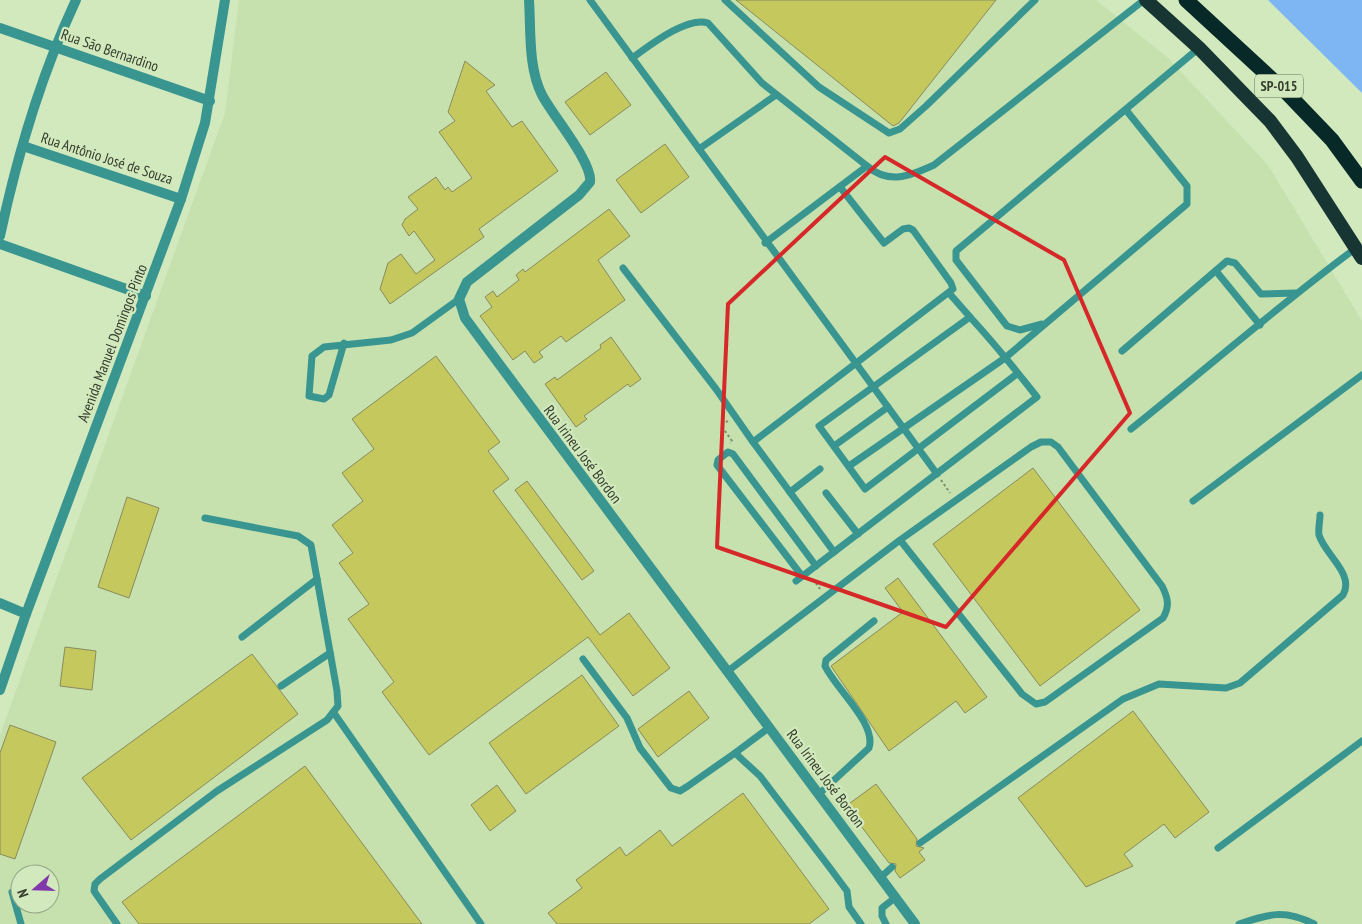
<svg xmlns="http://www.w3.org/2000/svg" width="1362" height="924" font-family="'PT Sans Narrow',sans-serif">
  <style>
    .built { fill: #c6e0ae; fill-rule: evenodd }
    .water { fill: #7db6f2 }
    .building { fill: #c5c85c; stroke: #888b5f }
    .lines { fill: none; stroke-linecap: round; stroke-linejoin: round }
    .path { stroke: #7e8e71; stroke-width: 2; stroke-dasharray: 2.5 2.5; stroke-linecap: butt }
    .service { stroke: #399590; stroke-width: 7 }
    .minor { stroke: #399590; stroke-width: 10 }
    .tertiary { stroke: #399590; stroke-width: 10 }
    .trunk { stroke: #173533; stroke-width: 14 }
    .motorway { stroke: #072927; stroke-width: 15 }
    .marked { fill: none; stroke: #d62828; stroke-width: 4; stroke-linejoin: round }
    .labels { text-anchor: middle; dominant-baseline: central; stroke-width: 4.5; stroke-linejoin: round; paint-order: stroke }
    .shield { fill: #d2e9be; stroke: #647158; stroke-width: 1 }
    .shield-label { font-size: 14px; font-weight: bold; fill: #353e2d }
    .street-label { font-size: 15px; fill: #353e2d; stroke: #d2e9be }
  </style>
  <rect width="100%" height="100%" fill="#d2e9be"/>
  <path class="built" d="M239 0H1096L1167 57 1268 165 1362 321V924H0V735L225 113ZM20 874H50V904H20Z"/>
  <polygon class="water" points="1268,0 1362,0 1362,93"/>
  <g class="building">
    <polygon points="736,0 996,0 899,123 893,126"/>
    <polygon points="465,61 495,85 486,91 512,127 522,121 558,171 479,229 484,237 390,304 380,289 388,263 401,254 416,274 435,260 414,231 409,236 402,225 405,219 418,209 408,197 436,177 445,190 448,187 452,192 472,178 439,132 455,121 448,112"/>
    <polygon points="606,72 631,105 590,135 565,102"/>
    <polygon points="665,144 689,177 641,213 616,180"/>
    <polygon points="609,209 630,236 598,260 625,300 566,342 561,336 539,352 543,357 534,363 525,351 513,360 480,316 492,307 485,297 493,291 497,297 519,280 516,275 523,269 525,272"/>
    <polygon points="611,337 641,379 630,387 628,384 584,416 587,419 576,427 545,384 555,377 557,380 601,348 600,345"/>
    <polygon points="436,356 500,442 488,451 509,479 493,491 600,635 629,613 670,668 633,696 588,637 429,755 382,692 394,682 348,619 369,604 339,563 353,553 332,525 363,501 342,473 374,449 352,419"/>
    <polygon points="1033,468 1140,610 1040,686 933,544"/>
    <polygon points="527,481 594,571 582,580 515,490"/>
    <polygon points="127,497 159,508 129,598 98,587"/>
    <polygon points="898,578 987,697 965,713 956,701 889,751 831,666 903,612 885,588"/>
    <polygon points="65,647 96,651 92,690 60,686"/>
    <polygon points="252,654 298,714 131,840 82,778"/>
    <polygon points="582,675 619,726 526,794 489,743"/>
    <polygon points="689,691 709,718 658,757 638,729"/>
    <polygon points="1133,711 1209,812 1175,838 1164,824 1124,854 1133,866 1086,887 1018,798"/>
    <polygon points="10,725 56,742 15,859 0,854 0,753"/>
    <polygon points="305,766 422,924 139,924 122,902"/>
    <polygon points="876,784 917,839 916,846 924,848 919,852 925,860 900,878 895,871 896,864 889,863 846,806"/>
    <polygon points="497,785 516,811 490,831 471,805"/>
    <polygon points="743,793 829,909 809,924 557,924 548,913 582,888 576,880 620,847 626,856 660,830 672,846"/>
  </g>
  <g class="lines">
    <g class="path">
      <polyline points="728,421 721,425 732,441 730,443"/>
      <polyline points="941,480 950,493"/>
      <polyline points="813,579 820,589"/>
    </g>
    <g class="service">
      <polyline points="590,0 937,474"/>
      <polyline points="725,0 819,87 889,133 900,129 926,106 1035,0"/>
      <path d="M632 58C649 46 687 16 708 23L762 83 867 166"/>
      <polyline points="699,149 776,95"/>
      <path d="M765 243 867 166C889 185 910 176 934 165L1144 0"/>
      <polyline points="623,268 716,389 753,442 953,289 951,283 913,230 909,228 903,229 884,243 840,187"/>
      <polyline points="1216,271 1260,325"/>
      <polyline points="949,293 970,317"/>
      <polyline points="1042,324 1020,330 1007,326 956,260 956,251 1199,48"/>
      <polyline points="344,343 329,395 324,399 309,396 312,356 324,347 391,340 412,333 459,299"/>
      <polyline points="1122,351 1227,261 1235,263 1261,294 1296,293"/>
      <path d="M1131 429C1206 369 1279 305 1356 248"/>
      <polyline points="753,442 834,552"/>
      <polyline points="834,446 888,407"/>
      <polyline points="849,466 1005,358 1187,204 1187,186 1126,110"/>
      <polyline points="790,492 820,469"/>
      <polyline points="826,493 858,534"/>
      <polyline points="1193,501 1362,375"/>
      <polyline points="802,576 717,465 718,460 728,452 733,454 816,566"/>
      <path d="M796 581 1037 397C1015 369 993 342 970 317L819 426 865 489 1018 373"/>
      <polyline points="242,637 317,579"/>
      <polyline points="583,659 627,718 640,748 671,788 680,791 688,786 735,753 760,776 830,868 847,891 849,907 861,924"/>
      <path d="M728 671 900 540 1031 447 1041 442H1051L1058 447 1162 586C1168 598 1170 606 1163 618L1045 702 1036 704 1022 694 900 540"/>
      <polyline points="281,686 330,653"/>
      <polyline points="334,713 481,924"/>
      <polyline points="735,753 770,727"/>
      <path d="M819 794 869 748C877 724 836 689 825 666L826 660 874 621"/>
      <path d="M920 843 1123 699 1159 684 1226 688 1240 683 1343 595C1355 574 1325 555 1319 535 1318 529 1320 521 1320 515"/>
      <polyline points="1218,848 1362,741"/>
      <polyline points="881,877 892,867"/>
      <polyline points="12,892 21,924"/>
      <polyline points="117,924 94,891 95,884 100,879 217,791 327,720 338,706 337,691 311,545 298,536 205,518"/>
      <polyline points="886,924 882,916 882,908 896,897"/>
      <path d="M1239 924C1269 914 1284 909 1314 924"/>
    </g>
    <g class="minor">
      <path d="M529 0C531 31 528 67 542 95 553 116 593 163 590 182L579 195 467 282 459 299 465 318 915 924"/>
      <polyline points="0,28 210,101"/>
      <polyline points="23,146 181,199"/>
      <path d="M0 236C17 156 41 75 76 0"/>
      <polyline points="0,244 146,296"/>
      <polyline points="0,603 26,614"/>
    </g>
    <polyline class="tertiary" points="0,690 26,614 181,199 205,123 225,0"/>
    <polyline class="trunk" points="1146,0 1199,48 1270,121 1297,157 1362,258"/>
    <polyline class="motorway" points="1186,0 1287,93 1332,140 1362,181"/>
  </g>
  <path class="marked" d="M885 157 1064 260 1130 413 946 627 717 547 728 304Z"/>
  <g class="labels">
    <rect class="shield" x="1255" y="74.5" width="48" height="23" rx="4"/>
    <g class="shield-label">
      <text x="1279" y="86">SP-015</text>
    </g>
    <g class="street-label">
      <text transform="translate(110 50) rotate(19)">Rua São Bernardino</text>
      <text transform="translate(107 158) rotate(18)">Rua Antônio José de Souza</text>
      <text transform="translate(112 343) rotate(-69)">Avenida Manuel Domingos Pinto</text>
      <text transform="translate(583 454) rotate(53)">Rua Irineu José Bordon</text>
      <text transform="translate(826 778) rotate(53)">Rua Irineu José Bordon</text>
    </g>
  </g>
  <g transform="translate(35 889) rotate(250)"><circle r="24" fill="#d2e9be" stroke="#93a584"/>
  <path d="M0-4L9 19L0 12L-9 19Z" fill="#8138ab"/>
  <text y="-8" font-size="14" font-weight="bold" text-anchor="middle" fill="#353e2d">N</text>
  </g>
</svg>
